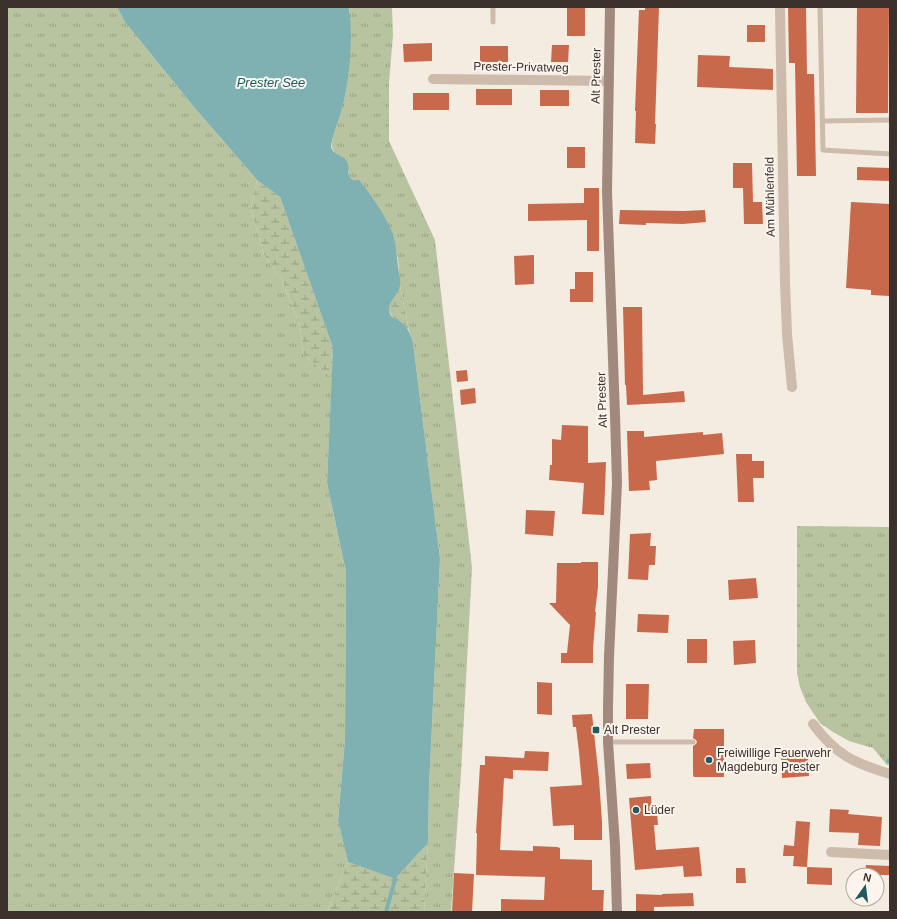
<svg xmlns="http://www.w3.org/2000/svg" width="897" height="919" font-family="Arial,sans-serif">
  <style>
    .grass { fill: url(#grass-tufts) }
    .wetland { fill: url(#wetland-marsh) }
    .water { fill: #7fb0b2 }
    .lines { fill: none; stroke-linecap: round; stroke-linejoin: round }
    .stream { stroke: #7fb0b2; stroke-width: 4 }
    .building { fill: #c8694b }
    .service { stroke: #cdbbac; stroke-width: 5 }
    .minor { stroke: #cdbbac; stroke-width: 10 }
    .secondary { stroke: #a18a7d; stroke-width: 10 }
    .poi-dot { fill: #1f5a5e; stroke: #fbf5ee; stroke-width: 1.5 }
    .labels { text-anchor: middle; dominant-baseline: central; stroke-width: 4; stroke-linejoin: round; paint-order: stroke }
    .street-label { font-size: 12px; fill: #3b302b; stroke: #fbf5ee }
    .poi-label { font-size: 12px; fill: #3b302b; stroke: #fbf5ee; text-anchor: start }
    .water-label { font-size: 13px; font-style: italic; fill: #1f5a5e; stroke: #fbf5ee }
  </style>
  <defs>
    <pattern id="grass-tufts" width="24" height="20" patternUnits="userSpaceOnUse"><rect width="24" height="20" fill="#b8c4a0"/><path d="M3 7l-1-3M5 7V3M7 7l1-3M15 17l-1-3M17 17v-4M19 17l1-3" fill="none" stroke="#97a083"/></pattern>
    <pattern id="wetland-marsh" width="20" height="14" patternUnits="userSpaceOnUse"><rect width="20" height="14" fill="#b8c4a0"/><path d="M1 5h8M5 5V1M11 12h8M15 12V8" fill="none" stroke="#97a083"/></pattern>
  </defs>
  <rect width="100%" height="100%" fill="#f4ebe1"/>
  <g class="grass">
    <polygon points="7,7 117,7 125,22 194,107 257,180 251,209 264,255 283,282 300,326 303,354 332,378 327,483 346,572 345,739 338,821 348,862 327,912 7,912"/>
    <path d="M349 7H392L393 35 389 83V141L435 240 472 568 461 773 451 912H424L428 843 429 787 440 559 413 343 409 330 400 286 398 259 392 233 379 209 355 180 350 178 349 175V172L342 157C338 156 333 152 332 147 330 141 339 118 341 111 351 80 349 45 350 12Z"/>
    <polygon points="797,526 890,527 890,765 887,765 873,748 849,741 833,732 820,723 806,702 800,687 797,673"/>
  </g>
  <g class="wetland">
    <polygon points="257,180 280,197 333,348 332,378 303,354 300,326 283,282 264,255 251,209"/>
    <polygon points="400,286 409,330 400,321 396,320 393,318 389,311 389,306 398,291"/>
    <polygon points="428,843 424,912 327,912 348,862 395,879"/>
  </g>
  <path class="water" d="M117 7H349C353 35 350 77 343 105 340 117 335 128 332 140 332 142 331 144 331 146 332 155 343 155 346 160 352 168 343 181 359 180 370 193 387 218 393 234 396 245 397 256 398 267 399 273 401 280 400 286 399 294 388 303 389 310 390 319 396 318 401 322 408 327 411 335 413 343L440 559 429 787 428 843 395 879 348 862 338 821 345 739 346 572 327 483 333 348 280 197 257 180 194 107 125 22Z"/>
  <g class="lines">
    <g class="stream">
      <polyline points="888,761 890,761"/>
      <polyline points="386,912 395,879"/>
    </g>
  </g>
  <g class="building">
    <rect x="567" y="7" width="18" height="29"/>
    <polygon points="645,7 659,7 655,124 656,124 655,144 635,143 636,111 635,111 639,10 645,10"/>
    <polygon points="788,7 806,7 807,74 814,74 816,176 797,176 795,63 789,63"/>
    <polygon points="857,7 889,7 888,113 856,113"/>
    <rect x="747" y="25" width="18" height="17"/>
    <polygon points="432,43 432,61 404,62 403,44"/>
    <polygon points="552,45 569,45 568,62 551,62"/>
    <rect x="480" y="46" width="28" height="16"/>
    <polygon points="698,55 730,56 729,67 773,69 773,90 697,87"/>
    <rect x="476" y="89" width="36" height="16"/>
    <rect x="540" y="90" width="29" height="16"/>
    <rect x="413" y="93" width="36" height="17"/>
    <rect x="567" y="147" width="18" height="21"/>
    <polygon points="733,163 752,163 753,202 762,202 763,224 744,224 743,188 733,188"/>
    <polygon points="857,167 890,168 890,181 857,180"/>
    <polygon points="584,188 599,188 599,251 587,251 587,220 528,221 528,204 584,203"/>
    <polygon points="851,202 890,204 890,296 871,295 871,290 846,288"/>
    <polygon points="620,210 684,211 705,210 706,222 683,224 646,223 646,225 619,224"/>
    <polygon points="534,255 534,284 515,285 514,256"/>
    <polygon points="575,272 593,272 593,302 570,302 570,289 575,289"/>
    <polygon points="623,307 642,307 643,395 684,391 685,402 627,405 626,385 625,385"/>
    <polygon points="467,370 468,381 457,382 456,371"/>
    <polygon points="475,388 476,403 461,405 460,390"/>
    <polygon points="562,425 588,426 588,463 606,462 604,515 582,514 584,483 549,480 550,465 552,465 552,439 561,440"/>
    <polygon points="627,431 644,431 644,437 703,432 703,435 722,433 724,454 656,461 657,480 649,481 650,490 629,491"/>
    <polygon points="736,454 752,454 752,461 764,461 764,478 753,478 754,502 738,502"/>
    <polygon points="526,510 555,511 553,536 525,534"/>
    <polygon points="651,533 650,546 656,546 655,565 649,565 648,580 628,579 630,534"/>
    <polygon points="581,562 598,562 598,587 595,612 596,612 593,648 593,663 561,663 561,653 567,653 570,625 549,603 556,603 557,563 581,563"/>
    <polygon points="756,578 758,598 729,600 728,580"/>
    <polygon points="638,614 669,615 668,633 637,632"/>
    <rect x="687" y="639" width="20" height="24"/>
    <polygon points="755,640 756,663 734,665 733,641"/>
    <polygon points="537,682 552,683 552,715 537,714"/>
    <polygon points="626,684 649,684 648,719 626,719"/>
    <polygon points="592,714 599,779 602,822 602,840 574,840 574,825 553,826 550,787 582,785 579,752 576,727 573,727 572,715"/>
    <polygon points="694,729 724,729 724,777 694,777 693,775 693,746 696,744 697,742 696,740 693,738"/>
    <polygon points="525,751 549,752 548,771 513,770 513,779 504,778 500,850 533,851 533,846 557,847 560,848 560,859 592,860 592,890 604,890 603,912 501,912 501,899 544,900 545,877 476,875 477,833 476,833 480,765 485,765 485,756 524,758"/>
    <polygon points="798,754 798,758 808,758 809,776 782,778 781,755"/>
    <polygon points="650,763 651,778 627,779 626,764"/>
    <polygon points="651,796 652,813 657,812 658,825 654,825 656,850 699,847 702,876 684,877 683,866 635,870 629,798"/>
    <polygon points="830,809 849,810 848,814 882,817 880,846 858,845 859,833 829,832"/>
    <polygon points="796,821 810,822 807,867 793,866 794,856 783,856 784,845 794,846"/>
    <polygon points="866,865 890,866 890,875 865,875"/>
    <polygon points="807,867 832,868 832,885 807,884"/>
    <polygon points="736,868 745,868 746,883 736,883"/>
    <polygon points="454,873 474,874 472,912 452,912"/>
    <polygon points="693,893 694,906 654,907 654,912 636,912 636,894 662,895 662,894"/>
  </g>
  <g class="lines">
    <g class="service">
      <polyline points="820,7 823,150 890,154"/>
      <polyline points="493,22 493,7"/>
      <polyline points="823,121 890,120"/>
      <polyline points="608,742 693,742"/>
    </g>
    <g class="minor">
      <polyline points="780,7 785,282 787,334 792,387"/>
      <polyline points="433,79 609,81"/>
      <path d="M813 724C836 755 854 763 890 774"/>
      <polyline points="831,852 890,855"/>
    </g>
    <polyline class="secondary" points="610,7 607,192 615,415 617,483 609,657 608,707 608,742 615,845 617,912"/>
  </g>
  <g class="poi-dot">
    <rect x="592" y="726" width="8" height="8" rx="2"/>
    <circle cx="709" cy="760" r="4"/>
    <circle cx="636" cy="810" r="4"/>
  </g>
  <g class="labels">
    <g class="street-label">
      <text transform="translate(521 67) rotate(1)">Prester-Privatweg</text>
      <text transform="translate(596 76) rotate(-89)">Alt Prester</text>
      <text transform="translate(770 197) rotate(-91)">Am Mühlenfeld</text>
      <text transform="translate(602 400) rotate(-92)">Alt Prester</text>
    </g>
    <g class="poi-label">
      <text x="604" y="730">Alt Prester</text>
      <text x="717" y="753">Freiwillige Feuerwehr<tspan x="717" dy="14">Magdeburg Prester</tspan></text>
      <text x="644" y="810">Lüder</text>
    </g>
    <g class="water-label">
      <text x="271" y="82">Prester See</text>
    </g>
  </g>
  <rect width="897" height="919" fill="none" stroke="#3b302b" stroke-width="16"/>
  <g transform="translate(865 887) rotate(14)"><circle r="19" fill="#fbf5ee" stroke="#aea6a0"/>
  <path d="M0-3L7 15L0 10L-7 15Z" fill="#1f5a5e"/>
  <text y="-6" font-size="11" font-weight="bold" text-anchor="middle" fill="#3b302b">N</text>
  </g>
</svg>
